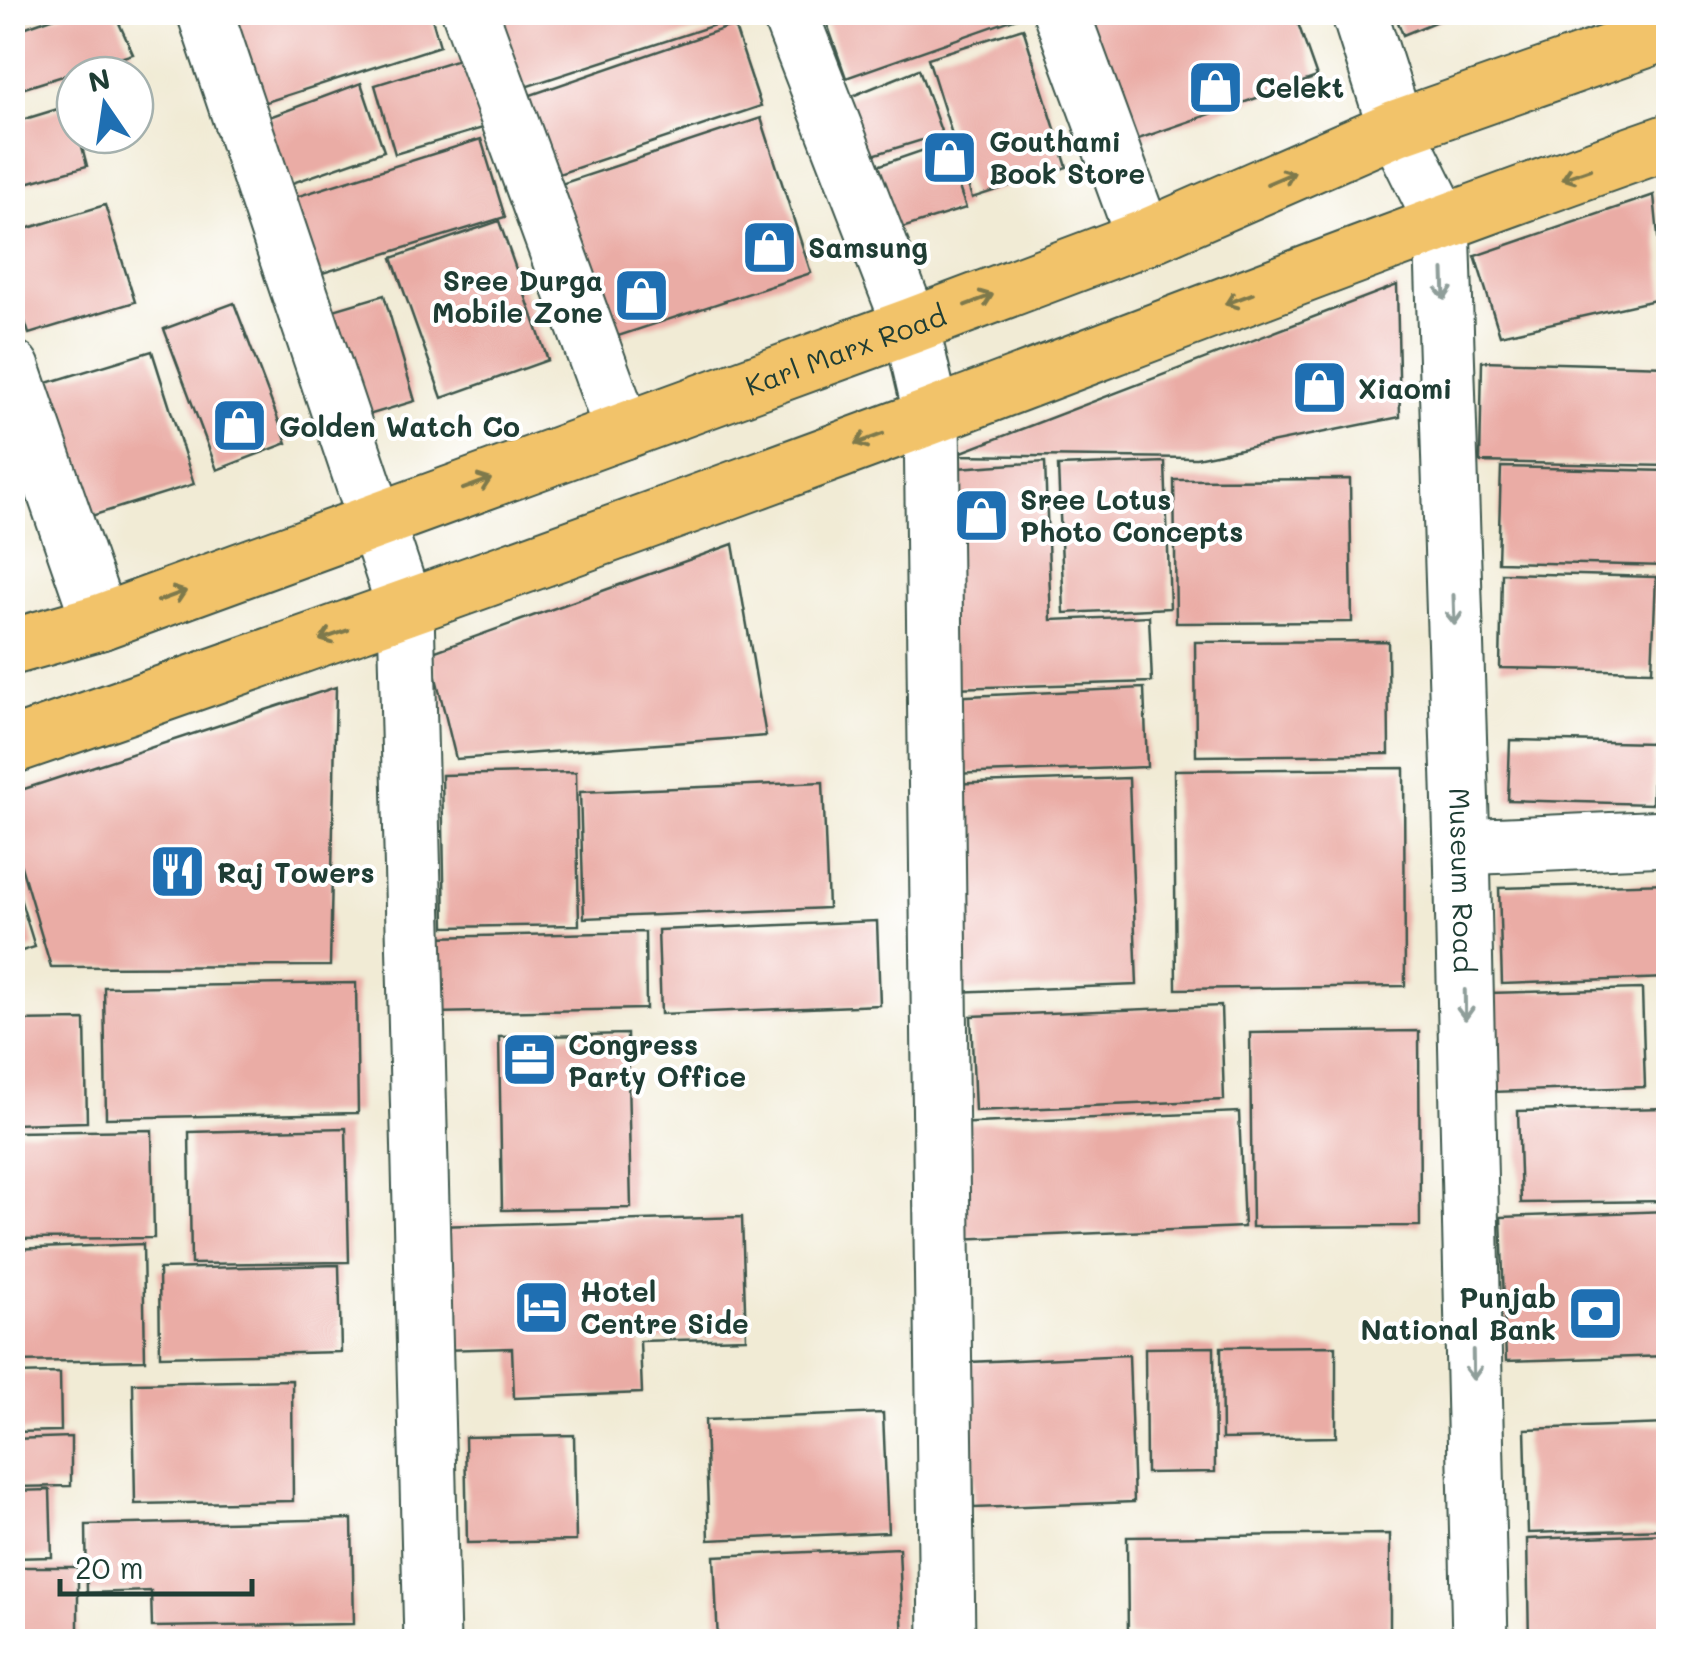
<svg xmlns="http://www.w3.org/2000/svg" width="1681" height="1654" font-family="Mali,sans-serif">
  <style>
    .building { fill: #eaaca5 }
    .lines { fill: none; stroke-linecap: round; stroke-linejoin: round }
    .minor-casing { stroke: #3e574c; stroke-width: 59 }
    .major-casing { stroke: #3e574c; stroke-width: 59 }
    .minor { stroke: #fff; stroke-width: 55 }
    .major { stroke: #f2c36a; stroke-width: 55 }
    .oneway { stroke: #7e794c }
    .oneway2 { stroke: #8f9e9a }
    .labels { text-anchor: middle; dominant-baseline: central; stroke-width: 8; stroke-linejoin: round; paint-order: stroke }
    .poi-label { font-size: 28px; font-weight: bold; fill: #1f3d34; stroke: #fff; text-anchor: start }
    .street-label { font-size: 28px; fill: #1f3d34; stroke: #fff }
  </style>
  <rect width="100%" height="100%" fill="#fff"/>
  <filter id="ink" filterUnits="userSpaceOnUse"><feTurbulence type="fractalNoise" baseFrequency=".01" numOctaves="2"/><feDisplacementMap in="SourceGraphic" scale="20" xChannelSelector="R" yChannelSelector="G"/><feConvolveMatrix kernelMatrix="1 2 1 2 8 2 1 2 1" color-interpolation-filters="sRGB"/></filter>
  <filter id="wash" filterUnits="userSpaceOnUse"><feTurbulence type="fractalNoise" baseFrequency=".0048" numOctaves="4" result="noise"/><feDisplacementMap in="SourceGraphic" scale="40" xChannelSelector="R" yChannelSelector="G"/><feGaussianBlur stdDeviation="2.25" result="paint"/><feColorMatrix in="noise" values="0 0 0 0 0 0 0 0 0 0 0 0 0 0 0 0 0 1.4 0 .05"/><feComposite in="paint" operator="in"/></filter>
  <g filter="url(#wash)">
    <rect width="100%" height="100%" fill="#f1ebd5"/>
    <g id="blocks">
      <g class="building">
        <polygon points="69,12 114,12 133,54 12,92 12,32"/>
        <polygon points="217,12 430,12 440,46 248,108"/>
        <polygon points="487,12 718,12 721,23 513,91"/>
        <polygon points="823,12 1031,12 1031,13 846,78"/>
        <polygon points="1081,12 1294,12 1317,77 1127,143"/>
        <polygon points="1394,12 1457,12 1457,13 1403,35"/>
        <polygon points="734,25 761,106 544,179 516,100"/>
        <polygon points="1023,28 1067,167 972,198 928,58"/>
        <polygon points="462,58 483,128 395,154 375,85"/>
        <polygon points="919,69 942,134 860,159 840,101"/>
        <polygon points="361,83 384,151 287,185 264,119"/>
        <polygon points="71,105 75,135 79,135 87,166 12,187 12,123"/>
        <polygon points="761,118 811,273 606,340 555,186"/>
        <polygon points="481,139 505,217 313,276 289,199"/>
        <polygon points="944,143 966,208 886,233 863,171"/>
        <polygon points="1654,195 1664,298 1500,335 1475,256"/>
        <polygon points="105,205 135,302 29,334 12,282 12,233"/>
        <polygon points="499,221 548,360 442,398 392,258"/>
        <polygon points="1397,285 1400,417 1196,458 954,455"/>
        <polygon points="384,295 415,401 352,420 320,314"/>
        <polygon points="234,303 287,443 217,470 164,329"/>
        <polygon points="152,351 194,484 69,523 27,389"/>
        <polygon points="1482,361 1668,366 1668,466 1480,462"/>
        <polygon points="1045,462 1051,620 1149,616 1152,682 951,688 943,469"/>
        <polygon points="1165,462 1170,608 1064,613 1058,466"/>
        <polygon points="1501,467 1668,471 1668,566 1498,562"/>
        <polygon points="1350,479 1352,622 1176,623 1174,480"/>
        <polygon points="733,544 766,736 456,759 430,653"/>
        <polygon points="1502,573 1656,577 1652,671 1500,668"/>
        <polygon points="1388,641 1389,754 1196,756 1195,642"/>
        <polygon points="336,687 330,966 51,967 12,836 12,793"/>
        <polygon points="1144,688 1147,767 951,774 946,697"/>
        <polygon points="1510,740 1654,743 1652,804 1508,800"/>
        <polygon points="1404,768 1405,986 1176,989 1174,770"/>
        <polygon points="576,772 579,925 445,927 442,775"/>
        <polygon points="1129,778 1137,985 953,992 945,784"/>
        <polygon points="823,782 828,908 584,918 580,792"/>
        <polygon points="12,872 35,947 12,954"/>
        <polygon points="1668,883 1668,978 1502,984 1499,888"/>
        <polygon points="877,921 880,1005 661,1014 658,930"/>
        <polygon points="645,932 646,1009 433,1013 432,937"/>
        <polygon points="356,983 358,1113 106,1118 104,987"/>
        <polygon points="1642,989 1645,1087 1491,1092 1488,993"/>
        <polygon points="1221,1006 1224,1100 975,1111 971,1016"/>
        <polygon points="85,1020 87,1122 12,1124 12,1021"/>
        <polygon points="1419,1031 1420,1226 1252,1227 1250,1033"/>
        <polygon points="627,1034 631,1208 502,1210 499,1037"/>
        <polygon points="1668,1108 1668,1201 1521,1203 1518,1111"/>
        <polygon points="1239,1112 1244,1227 956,1239 952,1124"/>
        <polygon points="346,1128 349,1262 191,1264 189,1132"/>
        <polygon points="152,1130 154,1238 12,1239 12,1132"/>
        <polygon points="1668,1211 1668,1356 1506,1361 1501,1217"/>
        <polygon points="742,1217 746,1338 640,1341 642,1393 514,1398 512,1348 441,1350 437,1226"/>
        <polygon points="143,1244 145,1360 12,1362 12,1249"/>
        <polygon points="339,1265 341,1352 160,1356 159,1269"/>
        <polygon points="1336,1346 1336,1437 1222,1439 1221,1347"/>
        <polygon points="1214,1347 1215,1472 1146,1473 1145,1348"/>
        <polygon points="1129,1355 1134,1502 974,1508 969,1362"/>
        <polygon points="60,1373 61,1431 12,1432 12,1374"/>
        <polygon points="292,1380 293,1501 135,1504 133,1383"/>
        <polygon points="883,1413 888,1532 709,1540 705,1420"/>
        <polygon points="1668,1424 1668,1529 1528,1533 1525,1429"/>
        <polygon points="574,1435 576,1541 467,1543 465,1437"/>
        <polygon points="71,1437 71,1486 12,1487 12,1439"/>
        <polygon points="50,1490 52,1557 12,1558 12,1491"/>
        <polygon points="352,1519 354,1624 152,1627 151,1591 87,1593 86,1525"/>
        <polygon points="1390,1534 1390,1634 1128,1636 1127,1537"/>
        <polygon points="1668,1534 1668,1642 1529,1642 1527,1539"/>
        <polygon points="899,1548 903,1642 718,1642 714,1556"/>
        <rect x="12" y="1567" width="66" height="75"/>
      </g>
    </g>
  </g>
  <g filter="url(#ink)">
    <use href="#blocks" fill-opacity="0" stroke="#3e574c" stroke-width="2.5"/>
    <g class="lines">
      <defs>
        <g id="minor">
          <polyline points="205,12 406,610 432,1642"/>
          <polyline points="470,12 623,431"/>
          <polyline points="789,12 911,326 932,416 947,1642"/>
          <polyline points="1061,12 1144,238"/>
          <path id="s1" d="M1359 12 1396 128 1442 221 1462 847 1480 1642"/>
          <polyline points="12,368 100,622"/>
          <polyline points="1462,847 1668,838"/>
        </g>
        <g id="major">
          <path id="s2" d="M12 647 100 622 911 326 1144 238 1396 128 1668 32"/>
          <path d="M12 746C320 640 625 530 930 417 1176 324 1420 229 1668 142"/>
        </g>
      </defs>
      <use href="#minor" class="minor-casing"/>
      <use href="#major" class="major-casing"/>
      <use href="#minor" class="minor"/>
      <use href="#major" class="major"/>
    </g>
    <defs><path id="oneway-shaft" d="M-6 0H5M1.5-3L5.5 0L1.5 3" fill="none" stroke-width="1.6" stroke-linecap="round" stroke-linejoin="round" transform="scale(2.5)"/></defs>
    <g class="oneway">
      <use href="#oneway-shaft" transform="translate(1576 174) rotate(161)"/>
      <use href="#oneway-shaft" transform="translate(1281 178) rotate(-23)"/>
      <use href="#oneway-shaft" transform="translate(1239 299) rotate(159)"/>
      <use href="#oneway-shaft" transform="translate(979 300) rotate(-21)"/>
      <use href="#oneway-shaft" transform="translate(869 439) rotate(160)"/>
      <use href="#oneway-shaft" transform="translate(477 484) rotate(-20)"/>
      <use href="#oneway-shaft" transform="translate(172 596) rotate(-20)"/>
      <use href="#oneway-shaft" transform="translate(334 635) rotate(161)"/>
    </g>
    <g class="oneway2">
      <use href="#oneway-shaft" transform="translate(1444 285) rotate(88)"/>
      <use href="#oneway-shaft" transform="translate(1454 610) rotate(88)"/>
      <use href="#oneway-shaft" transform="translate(1465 1005) rotate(89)"/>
      <use href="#oneway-shaft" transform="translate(1473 1365) rotate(89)"/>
    </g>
  </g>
  <defs>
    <symbol id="shop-square" viewBox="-11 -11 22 22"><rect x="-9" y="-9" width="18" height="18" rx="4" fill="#1f6fb2" stroke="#fff"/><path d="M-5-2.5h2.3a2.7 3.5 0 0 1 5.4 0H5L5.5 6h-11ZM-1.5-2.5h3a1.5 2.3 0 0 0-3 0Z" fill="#fff"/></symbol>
    <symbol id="restaurant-square" viewBox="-11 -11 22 22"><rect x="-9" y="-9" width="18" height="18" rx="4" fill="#1f6fb2" stroke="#fff"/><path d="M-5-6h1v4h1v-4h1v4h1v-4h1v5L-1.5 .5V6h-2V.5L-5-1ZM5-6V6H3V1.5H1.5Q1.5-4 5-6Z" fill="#fff"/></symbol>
    <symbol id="office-square" viewBox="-11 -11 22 22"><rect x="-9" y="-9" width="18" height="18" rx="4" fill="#1f6fb2" stroke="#fff"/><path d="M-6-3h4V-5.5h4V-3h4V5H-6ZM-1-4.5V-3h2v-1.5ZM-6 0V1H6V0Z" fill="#fff"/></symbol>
    <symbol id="hotel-square" viewBox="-11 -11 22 22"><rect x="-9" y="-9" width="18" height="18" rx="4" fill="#1f6fb2" stroke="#fff"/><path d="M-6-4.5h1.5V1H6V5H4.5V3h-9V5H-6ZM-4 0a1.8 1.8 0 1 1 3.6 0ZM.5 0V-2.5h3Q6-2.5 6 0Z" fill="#fff"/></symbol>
    <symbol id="bank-square" viewBox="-11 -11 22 22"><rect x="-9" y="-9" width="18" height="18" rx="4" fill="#1f6fb2" stroke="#fff"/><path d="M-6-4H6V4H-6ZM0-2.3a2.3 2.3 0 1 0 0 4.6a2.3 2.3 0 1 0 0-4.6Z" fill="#fff"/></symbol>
  </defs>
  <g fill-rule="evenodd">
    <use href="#shop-square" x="1184" y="56" width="63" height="63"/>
    <use href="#shop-square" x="918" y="126" width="63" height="63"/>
    <use href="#shop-square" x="738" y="216" width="63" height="63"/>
    <use href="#shop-square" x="610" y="264" width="63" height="63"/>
    <use href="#shop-square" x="1288" y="356" width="63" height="63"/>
    <use href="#shop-square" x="208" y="394" width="63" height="63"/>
    <use href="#shop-square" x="950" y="484" width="63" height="63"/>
    <use href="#restaurant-square" x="146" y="840" width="63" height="63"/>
    <use href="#office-square" x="498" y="1028" width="63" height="63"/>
    <use href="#hotel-square" x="510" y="1276" width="63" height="63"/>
    <use href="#bank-square" x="1564" y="1282" width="63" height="63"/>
  </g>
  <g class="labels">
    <g class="poi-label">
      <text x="1255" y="87">Celekt</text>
      <text x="989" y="141">Gouthami<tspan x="989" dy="32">Book Store</tspan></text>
      <text x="808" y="247">Samsung</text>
      <text x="603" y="280" text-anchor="end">Sree Durga<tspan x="603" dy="32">Mobile Zone</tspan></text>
      <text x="1358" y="388">Xiaomi</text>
      <text x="279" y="426">Golden Watch Co</text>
      <text x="1020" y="499">Sree Lotus<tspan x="1020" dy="32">Photo Concepts</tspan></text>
      <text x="217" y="872">Raj Towers</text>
      <text x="568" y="1044">Congress<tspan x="568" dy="32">Party Office</tspan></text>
      <text x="580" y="1291">Hotel<tspan x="580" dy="32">Centre Side</tspan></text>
      <text x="1556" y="1297" text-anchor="end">Punjab<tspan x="1556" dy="32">National Bank</tspan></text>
    </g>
    <g class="street-label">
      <text stroke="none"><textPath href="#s2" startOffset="885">Karl Marx Road</textPath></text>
      <text stroke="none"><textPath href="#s1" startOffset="885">Museum Road</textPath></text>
    </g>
  </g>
  <rect width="1681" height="1654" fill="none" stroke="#fff" stroke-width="50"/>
  <g transform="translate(105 105) rotate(347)"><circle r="48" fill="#ffffff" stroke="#a5b1ae" stroke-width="2.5"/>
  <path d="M0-8L18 38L0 25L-18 38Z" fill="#1f6fb2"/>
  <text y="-15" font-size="28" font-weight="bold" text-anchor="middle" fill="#1f3d34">N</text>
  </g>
  <path d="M60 1579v15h192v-15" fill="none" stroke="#1f3d34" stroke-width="5"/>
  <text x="75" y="1579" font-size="30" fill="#1f3d34" stroke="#ffffff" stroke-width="8" paint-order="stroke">20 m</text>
</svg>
